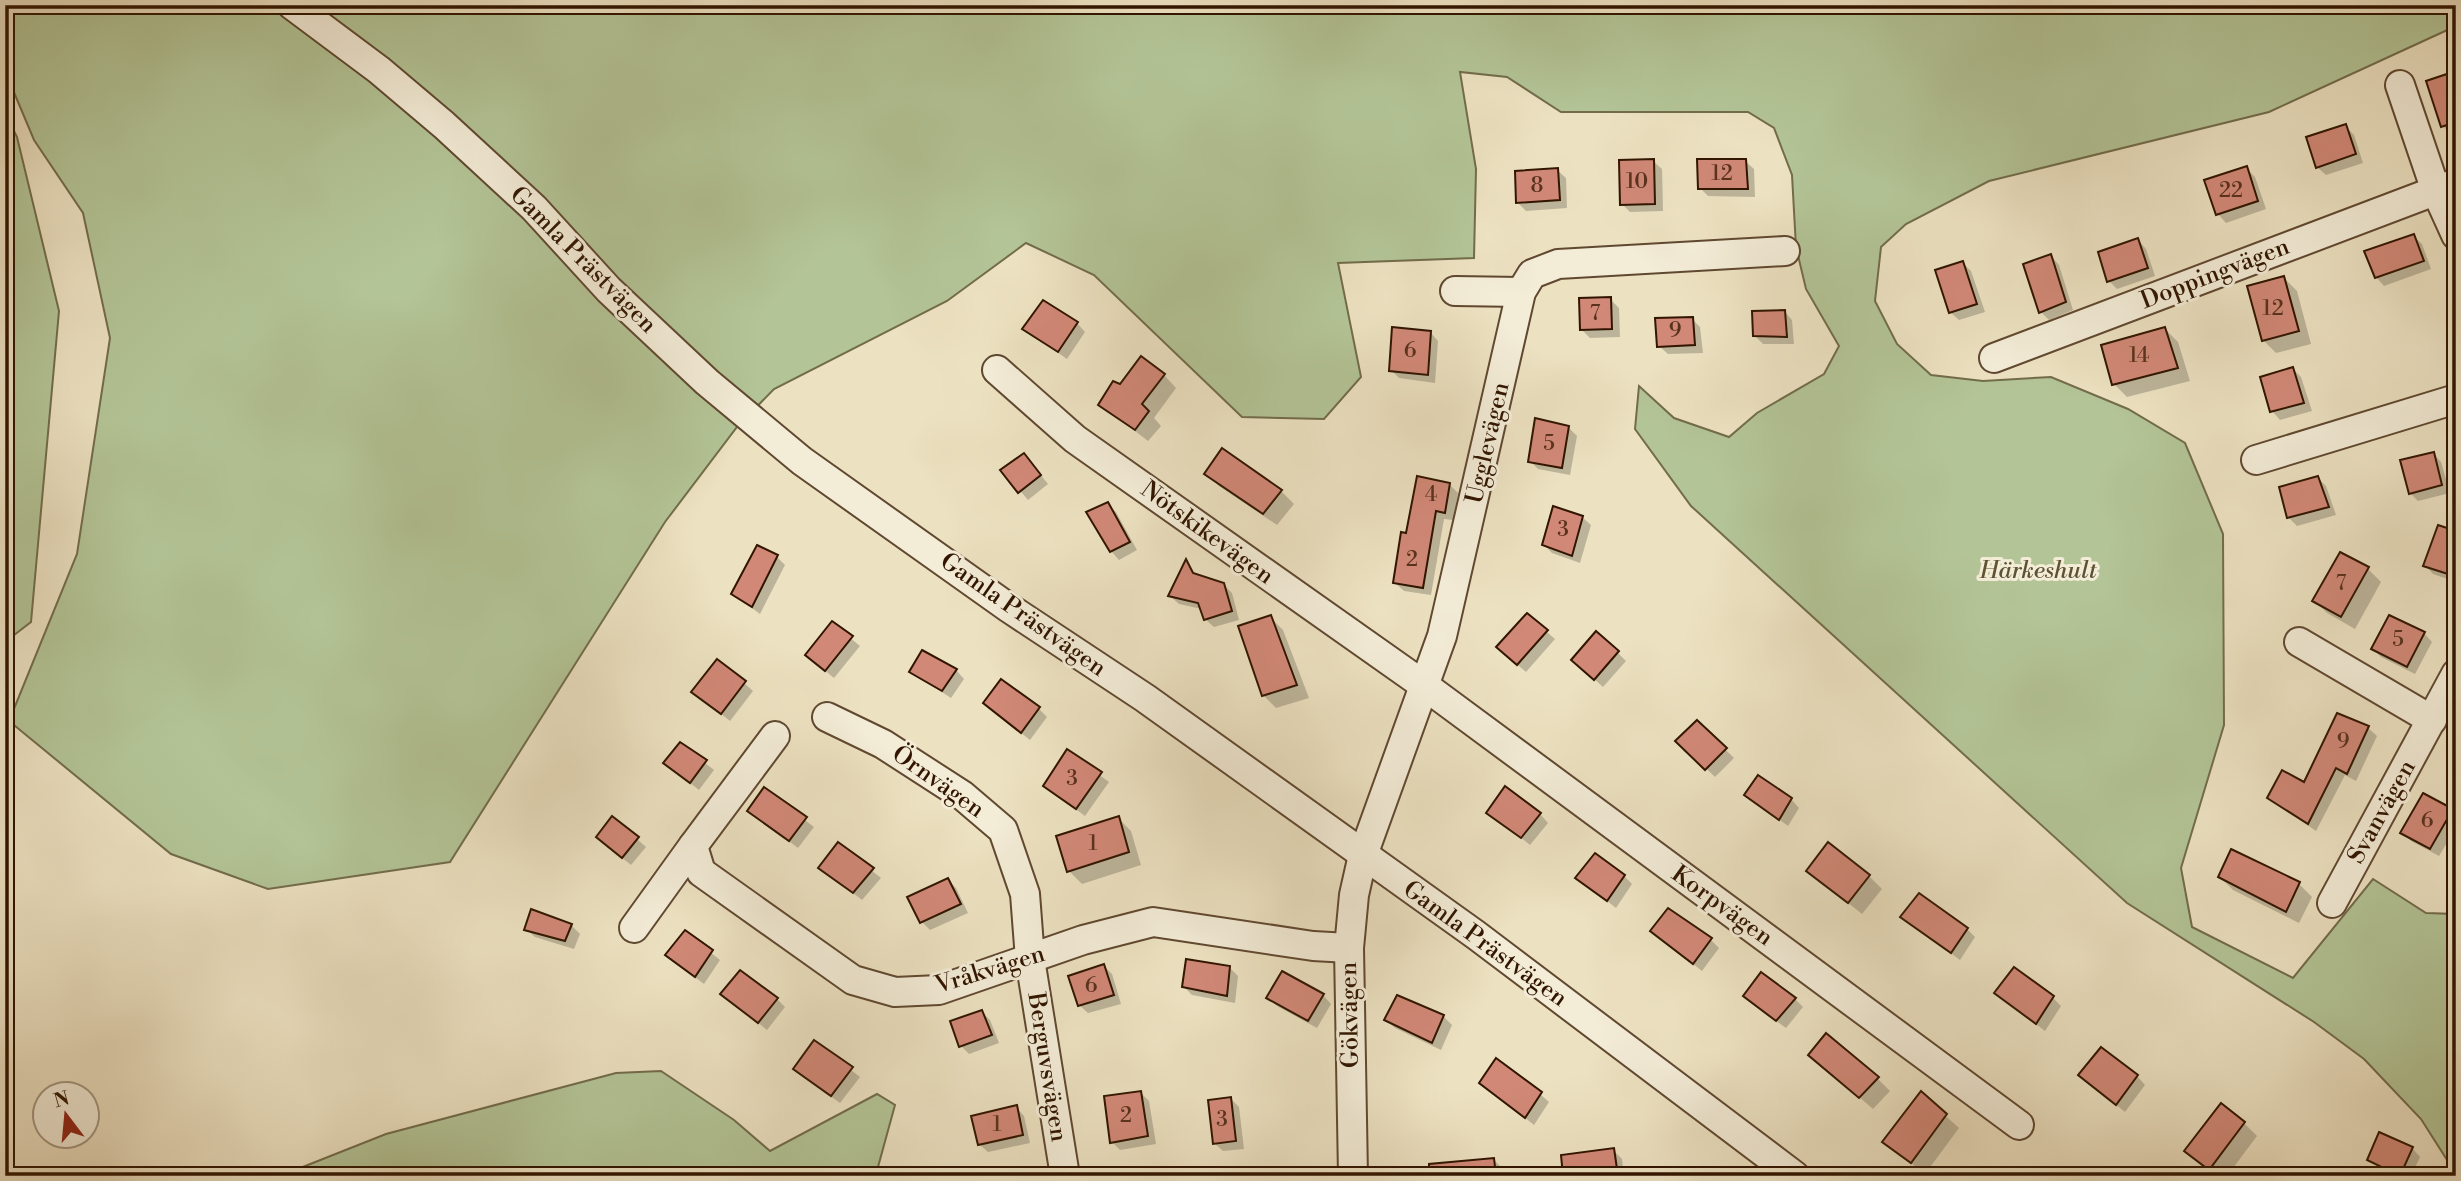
<svg xmlns="http://www.w3.org/2000/svg" width="2461" height="1181" font-family="'Libre Bodoni',serif">
  <style>
    .green { fill: #b3c496; stroke: #726c4b; stroke-width: 2 }
    .shadow { fill: #0003 }
    .lines { fill: none; stroke-linecap: round; stroke-linejoin: round }
    .stream { stroke: #737873; stroke-width: 6 }
    .building { fill: #d18877; stroke: #311500; stroke-width: 2 }
    .minor-casing { stroke: #604830; stroke-width: 32 }
    .minor { stroke: #f3ecd7; stroke-width: 28 }
    .labels { text-anchor: middle; dominant-baseline: central; stroke-width: 6; stroke-linejoin: round; paint-order: stroke }
    .number-label { font-size: 21px; fill: #59321e }
    .street-label { font-size: 24px; fill: #311500; stroke: #f3ecd7 }
    .park-label { font-size: 24px; font-style: italic; fill: #5e5234; stroke: #f3ecd7 }
  </style>
  <rect width="100%" height="100%" fill="#ece1c1"/>
  <filter id="stains"><feTurbulence type="fractalNoise" baseFrequency=".00286" numOctaves="4"/><feColorMatrix values="0 0 0 0 .2 0 0 0 0 .09 0 0 0 0 .02 0 0 0 .5 -.17"/></filter>
  <radialGradient id="worn" r=".72"><stop offset=".6" stop-color="#630" stop-opacity="0"/><stop offset="1" stop-color="#630" stop-opacity=".3"/></radialGradient>
  <g class="green">
    <polygon points="5,5 2456,5 2456,26 2269,112 1989,181 1906,224 1881,247 1875,301 1897,344 1931,375 1983,381 2051,377 2128,409 2185,443 2223,534 2224,725 2181,868 2192,927 2293,978 2373,879 2426,913 2456,914 2456,1174 2421,1119 2364,1059 2314,1022 2127,903 1691,506 1635,429 1639,386 1674,418 1729,437 1757,413 1824,374 1839,346 1806,289 1796,247 1792,175 1774,128 1748,112 1561,112 1507,77 1460,72 1476,169 1474,258 1338,263 1361,377 1324,419 1242,417 1094,275 1026,243 947,301 774,389 737,427 665,522 450,862 268,889 171,854 9,721 77,554 110,338 83,213 34,140 5,71"/>
    <polygon points="5,113 17,137 59,311 31,622 5,642"/>
    <polygon points="661,1071 734,1120 770,1151 877,1094 895,1105 878,1167 881,1176 280,1176 386,1134 616,1073"/>
  </g>
  <g class="shadow">
    <polygon points="2456,73 2456,133 2451,135 2443,126 2428,82"/>
    <polygon points="2345,126 2354,135 2363,163 2326,175 2317,167"/>
    <polygon points="1653,161 1662,169 1663,211 1630,212 1622,204"/>
    <polygon points="1745,161 1754,169 1755,197 1708,196 1700,188"/>
    <polygon points="2246,168 2255,177 2266,209 2226,223 2218,214"/>
    <polygon points="1557,170 1566,178 1567,208 1526,211 1518,203"/>
    <polygon points="2413,236 2422,244 2431,269 2384,286 2376,277"/>
    <polygon points="2138,240 2146,249 2155,276 2117,289 2109,281"/>
    <polygon points="2051,256 2059,265 2073,310 2049,320 2041,312"/>
    <polygon points="1963,263 1971,271 1985,312 1959,320 1950,312"/>
    <polygon points="2284,278 2297,291 2311,344 2276,353 2263,340"/>
    <polygon points="1610,299 1619,308 1620,337 1590,338 1581,329"/>
    <polygon points="1784,311 1792,320 1794,344 1763,344 1755,336"/>
    <polygon points="1692,319 1700,327 1703,353 1668,354 1659,346"/>
    <polygon points="1077,323 1085,332 1067,359 1024,329"/>
    <polygon points="2165,329 2178,342 2190,381 2127,397 2114,384"/>
    <polygon points="1430,332 1438,341 1435,383 1399,378 1391,370"/>
    <polygon points="2293,369 2301,377 2312,411 2280,420 2272,411"/>
    <polygon points="1164,375 1176,388 1154,418 1161,426 1148,441 1100,404 1121,387"/>
    <polygon points="1568,427 1577,436 1570,475 1538,469 1530,461"/>
    <polygon points="2433,453 2441,462 2450,493 2418,501 2410,493"/>
    <polygon points="1032,464 1048,484 1028,500 1003,471"/>
    <polygon points="1206,473 1281,491 1294,504 1277,525 1219,486"/>
    <polygon points="2318,478 2326,486 2336,515 2297,526 2288,517"/>
    <polygon points="1450,485 1458,493 1453,520 1444,519 1431,595 1404,591 1395,583 1407,535"/>
    <polygon points="1107,504 1116,512 1137,550 1119,560 1111,551"/>
    <polygon points="1582,517 1591,525 1580,563 1552,553 1544,545"/>
    <polygon points="2456,532 2456,582 2433,574 2425,565"/>
    <polygon points="2341,554 2368,569 2381,582 2355,629 2327,613 2314,600"/>
    <polygon points="777,557 785,565 760,614 733,594"/>
    <polygon points="1187,562 1197,576 1223,584 1232,593 1239,620 1214,627 1205,619 1202,609 1179,604 1170,596"/>
    <polygon points="1527,615 1555,639 1526,672 1507,656"/>
    <polygon points="1270,617 1283,630 1309,698 1276,708 1263,695"/>
    <polygon points="832,623 860,646 834,678 816,663"/>
    <polygon points="2424,633 2432,642 2415,674 2381,657 2373,649"/>
    <polygon points="1617,652 1626,661 1603,687 1582,668"/>
    <polygon points="956,670 964,679 951,698 911,672"/>
    <polygon points="744,683 753,691 730,721 694,692"/>
    <polygon points="1039,709 1047,717 1030,740 993,711"/>
    <polygon points="2338,715 2368,728 2377,736 2356,781 2345,775 2316,831 2269,798 2305,785"/>
    <polygon points="1697,722 1734,758 1715,777 1678,741"/>
    <polygon points="681,744 714,770 699,790 665,763"/>
    <polygon points="1068,752 1109,782 1085,816 1045,786"/>
    <polygon points="764,789 814,827 798,848 749,811"/>
    <polygon points="1747,795 1791,799 1799,808 1788,826"/>
    <polygon points="2424,796 2456,814 2456,828 2439,856 2411,841 2403,833"/>
    <polygon points="1488,812 1540,814 1548,823 1530,845"/>
    <polygon points="613,818 646,847 631,865 606,845"/>
    <polygon points="1118,818 1131,831 1141,865 1082,884 1069,871"/>
    <polygon points="838,844 881,878 862,900 820,867"/>
    <polygon points="1808,871 1869,876 1882,889 1862,914"/>
    <polygon points="1624,876 1632,884 1616,908 1578,878"/>
    <polygon points="2220,877 2299,884 2312,897 2299,923 2233,890"/>
    <polygon points="948,880 956,888 968,913 930,930 922,922"/>
    <polygon points="532,912 571,925 580,934 574,949 535,937 526,929"/>
    <polygon points="1903,917 1967,929 1975,937 1960,960"/>
    <polygon points="1652,931 1711,940 1719,948 1702,971"/>
    <polygon points="685,932 720,960 704,984 676,963"/>
    <polygon points="1104,966 1112,974 1121,1004 1088,1013 1079,1005"/>
    <polygon points="1230,968 1238,976 1235,1003 1192,995 1184,987"/>
    <polygon points="1996,993 2053,998 2061,1006 2045,1031"/>
    <polygon points="722,994 777,999 785,1007 767,1030"/>
    <polygon points="1323,995 1331,1004 1317,1028 1277,1006 1268,998"/>
    <polygon points="1795,999 1803,1007 1786,1028 1753,1004"/>
    <polygon points="982,1012 990,1020 999,1043 969,1054 961,1046"/>
    <polygon points="1443,1016 1452,1025 1441,1050 1395,1028 1386,1020"/>
    <polygon points="815,1042 860,1077 840,1103 804,1077"/>
    <polygon points="1810,1055 1877,1078 1890,1091 1873,1109"/>
    <polygon points="2080,1075 2137,1076 2145,1085 2125,1112"/>
    <polygon points="1481,1083 1540,1094 1549,1102 1534,1125"/>
    <polygon points="1141,1093 1149,1101 1156,1144 1120,1150 1112,1142"/>
    <polygon points="1921,1094 1959,1128 1925,1174 1884,1142"/>
    <polygon points="1231,1099 1239,1107 1244,1149 1223,1151 1214,1143"/>
    <polygon points="1016,1107 1024,1116 1030,1143 988,1152 979,1144"/>
    <polygon points="2244,1123 2257,1136 2227,1176 2215,1176 2186,1151"/>
    <polygon points="2412,1148 2420,1157 2411,1176 2393,1176 2369,1159"/>
    <polygon points="1613,1150 1622,1159 1624,1176 1565,1176"/>
    <polygon points="1494,1160 1502,1168 1503,1176 1449,1176"/>
  </g>
  <g class="lines">
    <polyline class="stream" points="5,318 9,335 5,403"/>
  </g>
  <g class="building">
    <polygon points="2456,71 2456,122 2441,127 2426,81"/>
    <polygon points="2346,124 2356,154 2316,168 2306,137"/>
    <polygon points="1654,159 1655,204 1620,205 1619,160"/>
    <polygon points="1697,159 1746,159 1748,189 1698,189"/>
    <polygon points="2247,166 2258,201 2216,215 2204,180"/>
    <polygon points="1558,168 1560,200 1516,203 1515,171"/>
    <polygon points="2414,234 2424,261 2375,278 2364,251"/>
    <polygon points="2138,238 2148,268 2107,282 2098,252"/>
    <polygon points="2051,254 2066,302 2039,313 2023,264"/>
    <polygon points="1963,261 1977,304 1949,313 1935,270"/>
    <polygon points="2284,276 2299,331 2262,341 2247,286"/>
    <polygon points="1611,297 1612,329 1580,330 1579,298"/>
    <polygon points="1043,300 1078,322 1058,352 1022,329"/>
    <polygon points="1785,310 1787,337 1753,336 1752,311"/>
    <polygon points="1693,317 1695,345 1657,347 1655,318"/>
    <polygon points="1392,327 1431,331 1428,375 1389,371"/>
    <polygon points="2165,327 2178,368 2112,385 2101,345"/>
    <polygon points="1141,356 1165,374 1142,404 1149,411 1135,430 1098,405 1113,381 1120,384"/>
    <polygon points="2293,367 2304,403 2270,412 2260,377"/>
    <polygon points="1535,418 1569,426 1562,468 1528,462"/>
    <polygon points="1222,448 1282,490 1263,514 1204,474"/>
    <polygon points="2434,452 2442,485 2409,494 2400,460"/>
    <polygon points="1024,453 1041,475 1018,493 1000,470"/>
    <polygon points="1417,476 1450,483 1445,513 1436,511 1423,588 1393,583 1401,532 1406,533"/>
    <polygon points="2318,476 2329,507 2287,518 2279,487"/>
    <polygon points="1108,502 1130,542 1110,552 1086,512"/>
    <polygon points="1553,506 1583,516 1572,556 1542,545"/>
    <polygon points="2438,525 2456,531 2456,554 2448,574 2423,566"/>
    <polygon points="757,545 778,555 752,607 731,594"/>
    <polygon points="2340,552 2369,567 2341,617 2312,601"/>
    <polygon points="1186,559 1193,573 1224,583 1232,611 1204,620 1198,603 1168,596"/>
    <polygon points="1527,613 1548,630 1517,665 1496,647"/>
    <polygon points="1271,615 1297,685 1262,696 1238,626"/>
    <polygon points="2389,615 2425,632 2407,667 2371,649"/>
    <polygon points="832,621 853,636 825,671 805,655"/>
    <polygon points="1596,631 1619,651 1594,680 1571,660"/>
    <polygon points="922,650 957,669 942,691 909,672"/>
    <polygon points="717,659 746,681 721,714 691,692"/>
    <polygon points="1001,679 1040,707 1021,733 983,703"/>
    <polygon points="2337,713 2369,726 2347,774 2336,768 2308,824 2267,798 2282,770 2304,782"/>
    <polygon points="1697,720 1727,748 1705,770 1675,741"/>
    <polygon points="680,742 707,760 690,783 663,763"/>
    <polygon points="1067,749 1102,772 1076,809 1043,786"/>
    <polygon points="1758,775 1792,798 1779,820 1744,795"/>
    <polygon points="1505,786 1541,813 1521,838 1486,813"/>
    <polygon points="764,787 807,817 789,841 747,811"/>
    <polygon points="2423,793 2453,809 2430,849 2400,833"/>
    <polygon points="612,816 639,837 622,858 596,837"/>
    <polygon points="1119,816 1129,852 1067,872 1056,836"/>
    <polygon points="838,842 874,868 853,893 818,868"/>
    <polygon points="1828,842 1870,875 1848,903 1806,871"/>
    <polygon points="2231,849 2300,882 2286,912 2218,877"/>
    <polygon points="1595,853 1625,875 1607,901 1575,878"/>
    <polygon points="948,878 961,904 920,923 907,897"/>
    <polygon points="1919,893 1968,928 1951,953 1900,917"/>
    <polygon points="1668,908 1712,938 1693,964 1650,931"/>
    <polygon points="531,909 572,924 565,941 524,930"/>
    <polygon points="685,930 713,950 695,977 665,955"/>
    <polygon points="1186,959 1230,966 1227,996 1182,987"/>
    <polygon points="1104,964 1114,995 1078,1006 1068,976"/>
    <polygon points="2014,967 2054,996 2036,1024 1994,993"/>
    <polygon points="740,970 778,998 758,1023 720,994"/>
    <polygon points="1282,971 1324,994 1308,1021 1266,998"/>
    <polygon points="1761,972 1796,998 1776,1021 1743,996"/>
    <polygon points="1397,995 1444,1015 1432,1043 1384,1020"/>
    <polygon points="982,1010 992,1035 959,1047 950,1021"/>
    <polygon points="1826,1033 1879,1077 1859,1098 1808,1055"/>
    <polygon points="814,1040 853,1067 831,1096 793,1069"/>
    <polygon points="2101,1047 2138,1075 2116,1105 2078,1075"/>
    <polygon points="1496,1058 1542,1092 1525,1118 1479,1083"/>
    <polygon points="1141,1091 1148,1136 1110,1143 1104,1096"/>
    <polygon points="1921,1091 1947,1114 1911,1163 1882,1142"/>
    <polygon points="1231,1097 1236,1141 1213,1144 1208,1100"/>
    <polygon points="2221,1103 2245,1122 2209,1170 2184,1151"/>
    <polygon points="1017,1105 1023,1135 978,1145 971,1116"/>
    <polygon points="2379,1132 2413,1147 2400,1176 2367,1160"/>
    <polygon points="1614,1148 1618,1176 1563,1176 1561,1155"/>
    <polygon points="1494,1158 1496,1176 1429,1176 1429,1164"/>
  </g>
  <g class="lines">
    <defs>
      <g id="minor">
        <polyline points="292,5 379,70 444,125 534,208 609,290 707,382 802,461 1009,608 1145,698 1476,935 1795,1176"/>
        <polyline points="2400,85 2436,191 2456,235"/>
        <polyline points="1455,291 1521,292"/>
        <polyline points="1994,358 2456,183"/>
        <polyline points="997,370 1075,439 1425,686 2019,1125"/>
        <polyline points="2256,460 2456,399"/>
        <polyline points="2299,642 2432,720"/>
        <polyline points="827,717 883,744 962,795 1003,830 1025,894 1030,959 1065,1176"/>
        <polyline points="775,736 693,846 701,872 853,980 895,992 939,990 1083,940 1153,922 1313,946 1349,948"/>
        <polyline points="2332,903 2456,674"/>
        <polyline points="634,928 693,846"/>
        <polyline points="1353,1176 1349,948 1354,895 1363,855 1442,636 1521,292 1532,274 1558,264 1785,251"/>
      </g>
    </defs>
    <use href="#minor" class="minor-casing"/>
    <use href="#minor" class="minor"/>
  </g>
  <g class="labels">
    <g class="number-label">
      <text x="1722" y="174">12</text>
      <text x="1637" y="182">10</text>
      <text x="1537" y="186">8</text>
      <text x="2231" y="191">22</text>
      <text x="2273" y="309">12</text>
      <text x="1595" y="314">7</text>
      <text x="1675" y="331">9</text>
      <text x="1410" y="351">6</text>
      <text x="2139" y="356">14</text>
      <text x="1549" y="444">5</text>
      <text x="1431" y="495">4</text>
      <text x="1563" y="530">3</text>
      <text x="1412" y="560">2</text>
      <text x="2341" y="584">7</text>
      <text x="2398" y="640">5</text>
      <text x="2343" y="742">9</text>
      <text x="1072" y="779">3</text>
      <text x="2427" y="821">6</text>
      <text x="1093" y="844">1</text>
      <text x="1091" y="986">6</text>
      <text x="1126" y="1116">2</text>
      <text x="1222" y="1120">3</text>
      <text x="997" y="1125">1</text>
    </g>
    <g class="street-label">
      <text transform="translate(583 260) rotate(45)">Gamla Prästvägen</text>
      <text transform="translate(2215 274) rotate(-21)">Doppingvägen</text>
      <text transform="translate(1488 443) rotate(-77)">Ugglevägen</text>
      <text transform="translate(1207 533) rotate(36)">Nötskikevägen</text>
      <text transform="translate(1023 615) rotate(35)">Gamla Prästvägen</text>
      <text transform="translate(938 782) rotate(35)">Örnvägen</text>
      <text transform="translate(2382 812) rotate(-61)">Svanvägen</text>
      <text transform="translate(1722 906) rotate(36)">Korpvägen</text>
      <text transform="translate(1485 944) rotate(36)">Gamla Prästvägen</text>
      <text transform="translate(990 970) rotate(-17)">Vråkvägen</text>
      <text transform="translate(1350 1015) rotate(-91)">Gökvägen</text>
      <text transform="translate(1047 1067) rotate(81)">Berguvsvägen</text>
    </g>
    <g class="park-label">
      <text x="2038" y="571">Härkeshult</text>
    </g>
  </g>
  <rect width="2461" height="1181" fill="none" stroke="#ece1c1" stroke-width="28"/>
  <rect x="7" y="7" width="2447" height="1167" fill="none" stroke="#311500" stroke-width="3.5"/>
  <rect x="14" y="14" width="2433" height="1153" fill="none" stroke="#311500" stroke-width="2"/>
  <g transform="translate(66 1115) rotate(344)"><circle r="33" fill="#f3ecd7" stroke="#a59681" stroke-width="2"/>
  <path d="M0-5L12 26L0 18L-12 26Z" fill="#8f2418"/>
  <text y="-10" font-size="19" font-weight="bold" text-anchor="middle" fill="#311500">N</text>
  </g>
  <rect width="100%" height="100%" filter="url(#stains)"/>
  <rect width="100%" height="100%" fill="url(#worn)"/>
</svg>
